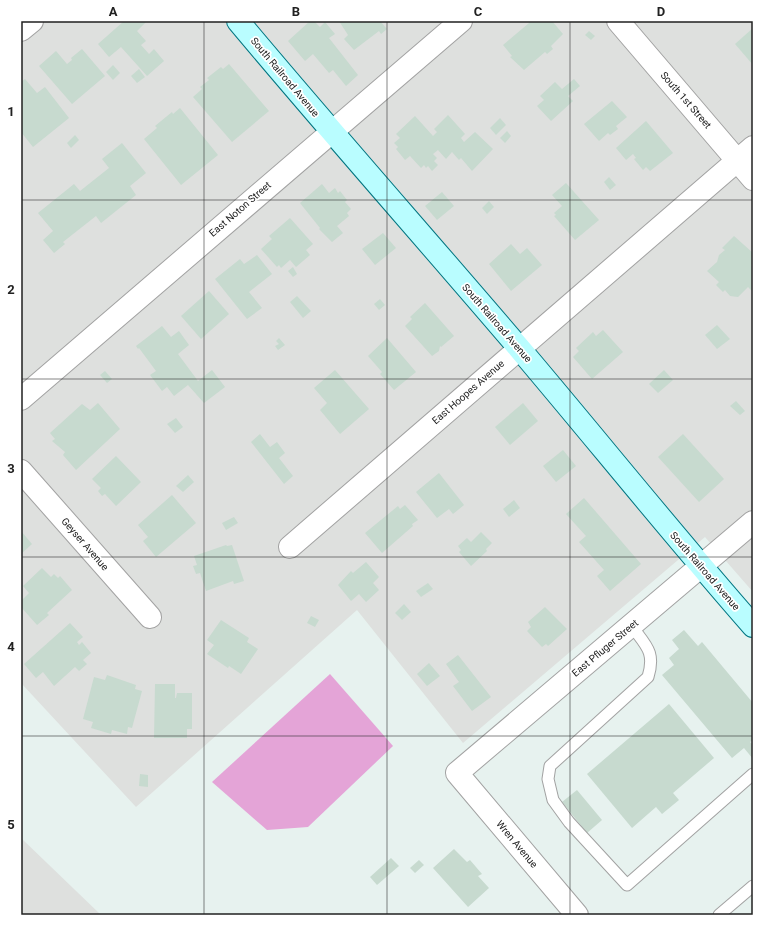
<svg xmlns="http://www.w3.org/2000/svg" width="774" height="936" font-family="Roboto,sans-serif">
  <style>
    .residential { fill: #dee0de }
    .water { fill: #e4a4d7 }
    .building { fill: #c7dacf }
    .lines { fill: none; stroke-linecap: round; stroke-linejoin: round }
    .lane-casing { stroke: #a2a2a2; stroke-width: 13 }
    .street-casing { stroke: #a2a2a2; stroke-width: 24 }
    .secondary-casing { stroke: #007581; stroke-width: 24 }
    .lane { stroke: #fff; stroke-width: 11 }
    .street { stroke: #fff; stroke-width: 22 }
    .secondary { stroke: #b9fdff; stroke-width: 22 }
    .grid { fill: none; stroke: #212121; stroke-width: 1; stroke-opacity: 0.55 }
    .labels { text-anchor: middle; dominant-baseline: central; stroke-width: 3.5; stroke-linejoin: round; paint-order: stroke }
    .street-label { font-size: 10px; fill: #212121; stroke: #fff }
    .neatline { fill: none; stroke: #212121; stroke-width: 1.5 }
    .grid-label { font-size: 13px; text-anchor: middle; font-weight: bold; fill: #212121 }
  </style>
  <rect width="100%" height="100%" fill="#e7f2ef"/>
  <g class="residential">
    <polygon points="21,21 753,21 753,592 705,537 463,743 357,610 136,807 21,683"/>
    <polygon points="21,838 101,915 21,915"/>
  </g>
  <polygon class="water" points="330,674 393,746 308,827 267,830 212,782"/>
  <g class="building">
    <polygon points="124,21 145,21 146,22 137,31 146,41 141,45 149,54 154,49 164,61 147,76 121,47 109,57 98,44"/>
    <polygon points="310,21 314,21 320,27 325,22 335,34 329,38 358,75 346,86 333,70 329,73 313,54 305,61 288,41"/>
    <polygon points="339,21 380,21 387,29 381,34 379,31 354,50 344,39 348,35"/>
    <polygon points="528,21 552,21 563,34 551,46 553,49 547,54 545,52 524,70 510,57 512,56 503,45 529,23"/>
    <polygon points="753,28 753,65 735,44"/>
    <polygon points="589,31 595,36 591,40 585,35"/>
    <polygon points="82,49 105,76 72,104 39,66 56,51 67,64 72,60 71,58"/>
    <polygon points="229,64 269,111 232,142 193,97 202,89 200,87 209,80 207,78 221,67 223,69"/>
    <polygon points="113,65 120,73 113,80 106,72"/>
    <polygon points="139,69 145,77 137,83 131,76"/>
    <polygon points="25,79 37,93 45,87 69,118 33,147 21,132 21,82"/>
    <polygon points="574,79 580,86 568,96 573,101 551,121 537,106 544,100 540,96 555,82 562,89"/>
    <polygon points="612,101 627,117 616,126 618,129 610,135 608,133 599,141 584,124"/>
    <polygon points="180,108 218,155 181,185 144,139 157,128 155,126 172,112 173,114"/>
    <polygon points="448,115 465,134 461,138 464,142 475,132 493,149 472,171 461,158 459,160 452,152 446,159 438,150 433,154 437,158 434,161 438,165 432,171 428,166 426,168 424,165 421,168 410,156 405,160 396,149 398,147 394,143 400,138 396,134 415,116 433,136 437,132 434,129"/>
    <polygon points="500,118 506,125 496,135 490,128"/>
    <polygon points="646,121 673,153 650,171 646,167 643,170 634,159 636,158 633,154 626,160 616,148"/>
    <polygon points="507,131 511,136 505,143 500,138"/>
    <polygon points="75,135 79,140 71,148 67,143"/>
    <polygon points="122,143 146,173 130,186 136,195 101,223 96,216 63,242 65,244 54,253 43,240 53,231 38,213 74,184 80,191 109,168 102,159"/>
    <polygon points="609,177 616,185 610,190 604,182"/>
    <polygon points="566,183 599,220 575,240 554,216 556,215 554,213 562,206 552,195"/>
    <polygon points="322,184 329,193 335,188 338,193 340,191 347,200 345,202 351,209 347,213 349,216 337,226 343,233 332,242 319,229 320,228 300,203"/>
    <polygon points="442,192 454,206 437,220 425,206"/>
    <polygon points="489,201 494,207 487,214 482,208"/>
    <polygon points="290,218 313,244 306,250 310,255 296,267 290,260 281,268 279,265 277,267 261,249 272,239 269,236"/>
    <polygon points="383,233 396,248 375,265 362,249"/>
    <polygon points="734,236 753,253 753,264 751,265 753,267 753,292 748,287 738,297 730,296 725,290 723,292 716,285 719,282 707,271 717,262 719,255 725,250 722,248"/>
    <polygon points="511,244 520,254 527,248 542,265 511,291 489,264"/>
    <polygon points="257,255 272,274 249,292 262,308 247,319 215,279 240,259 244,264"/>
    <polygon points="293,267 297,274 293,277 288,271"/>
    <polygon points="209,291 229,314 201,339 181,316"/>
    <polygon points="297,296 311,311 303,318 290,302"/>
    <polygon points="380,299 385,305 379,310 374,304"/>
    <polygon points="425,303 454,336 441,347 440,346 439,351 432,356 405,326 412,319 410,317"/>
    <polygon points="717,325 730,339 717,349 705,335"/>
    <polygon points="162,326 171,337 179,331 189,345 178,354 198,381 212,370 225,387 204,403 188,385 174,396 167,387 162,391 150,375 156,371 139,348 138,349 136,346"/>
    <polygon points="603,330 623,352 592,379 573,357 579,351 576,348 593,332 596,336"/>
    <polygon points="279,338 285,345 278,350 275,346 279,344 276,341"/>
    <polygon points="387,338 416,372 394,390 380,374 382,372 368,356"/>
    <polygon points="335,370 369,409 340,434 320,410 327,403 314,388"/>
    <polygon points="664,370 673,380 658,393 649,384"/>
    <polygon points="105,371 112,379 107,383 100,375"/>
    <polygon points="736,401 745,411 740,415 730,406"/>
    <polygon points="98,403 120,429 76,470 63,455 65,452 52,441 55,439 50,433 82,404 90,410"/>
    <polygon points="523,403 538,421 510,445 495,427"/>
    <polygon points="176,418 183,427 175,433 167,424"/>
    <polygon points="260,434 270,447 277,442 285,453 279,458 293,476 284,484 251,442"/>
    <polygon points="683,434 724,479 699,502 658,457"/>
    <polygon points="563,450 576,466 556,482 543,466"/>
    <polygon points="116,456 141,482 116,506 105,494 102,496 98,491 101,488 92,479"/>
    <polygon points="439,473 464,505 453,514 449,509 437,518 416,492"/>
    <polygon points="188,475 194,482 183,492 176,486"/>
    <polygon points="172,495 196,523 156,557 143,541 148,537 138,525"/>
    <polygon points="584,498 641,564 610,591 597,576 604,570 579,542 586,536 566,514"/>
    <polygon points="514,500 520,508 509,517 503,509"/>
    <polygon points="405,505 418,520 412,524 413,526 382,553 365,533 398,506 400,509"/>
    <polygon points="234,517 238,523 226,530 222,523"/>
    <polygon points="21,531 32,544 21,554"/>
    <polygon points="481,532 492,543 486,549 487,551 471,566 459,552 461,550 458,546 467,538 471,542"/>
    <polygon points="226,545 227,546 232,545 244,581 234,584 233,581 206,591 200,573 196,574 193,566 197,565 194,556"/>
    <polygon points="366,562 379,577 373,583 379,590 366,602 359,594 351,601 338,585 351,571 353,573"/>
    <polygon points="42,568 51,577 54,574 58,578 60,576 72,590 47,613 49,615 37,625 21,607 21,601 29,593 23,586"/>
    <polygon points="428,583 433,589 421,597 416,591"/>
    <polygon points="404,604 411,612 402,620 395,613"/>
    <polygon points="545,607 567,629 548,646 546,644 542,647 527,631 531,627 528,622"/>
    <polygon points="311,616 319,620 315,627 307,623"/>
    <polygon points="221,620 249,638 247,642 258,649 241,674 229,666 228,668 207,654 214,645 207,640"/>
    <polygon points="70,623 83,637 77,642 79,645 82,642 91,653 83,660 87,664 79,671 75,667 54,686 43,672 36,678 24,664"/>
    <polygon points="684,630 698,646 702,642 753,703 753,740 750,742 753,745 753,759 744,748 732,758 662,675 674,665 669,658 679,649 672,640"/>
    <polygon points="458,655 491,697 472,711 453,686 459,682 446,664"/>
    <polygon points="429,663 440,676 427,686 417,674"/>
    <polygon points="107,675 136,685 135,689 142,691 132,728 128,727 127,734 112,730 111,734 91,728 93,722 83,719 94,677 105,680"/>
    <polygon points="155,684 175,684 175,698 176,698 177,693 192,693 192,729 187,729 187,738 154,738"/>
    <polygon points="669,704 714,758 673,793 679,800 662,814 656,807 632,828 587,774"/>
    <polygon points="140,774 148,775 148,787 139,786"/>
    <polygon points="577,790 602,820 587,833 562,802"/>
    <polygon points="454,849 467,862 470,860 482,874 478,876 489,888 468,907 433,868"/>
    <polygon points="391,858 399,866 377,885 370,877"/>
    <polygon points="419,860 424,865 415,873 410,868"/>
  </g>
  <g class="lines">
    <defs>
      <g id="lane">
        <path d="M631 625C645 645 656 651 648 677L550 766 548 779 553 800 569 822 627 885 753 774"/>
        <polyline points="719,915 753,886"/>
      </g>
      <g id="street">
        <polyline points="618,21 753,179"/>
        <polyline points="21,30 32,21"/>
        <polyline points="21,399 461,21"/>
        <polyline points="21,471 150,617"/>
        <polyline points="290,547 753,147"/>
        <polyline points="577,915 457,773 753,522"/>
      </g>
      <path id="secondary" d="M238 21C330 131 426 239 519 348 597 440 673 535 753 626"/>
    </defs>
    <use href="#lane" class="lane-casing"/>
    <use href="#street" class="street-casing"/>
    <use href="#secondary" class="secondary-casing"/>
    <use href="#lane" class="lane"/>
    <use href="#street" class="street"/>
    <use href="#secondary" class="secondary"/>
  </g>
  <path class="grid" d="M204 21V915M387 21V915M570 21V915M21 200H753M21 379H753M21 557H753M21 736H753"/>
  <g class="labels">
    <g class="street-label">
      <text transform="translate(285 77) rotate(50)">South Railroad Avenue</text>
      <text transform="translate(686 100) rotate(49)">South 1st Street</text>
      <text transform="translate(240 209) rotate(-41)">East Noton Street</text>
      <text transform="translate(497 323) rotate(49)">South Railroad Avenue</text>
      <text transform="translate(468 392) rotate(-41)">East Hoopes Avenue</text>
      <text transform="translate(85 544) rotate(49)">Geyser Avenue</text>
      <text transform="translate(705 571) rotate(49)">South Railroad Avenue</text>
      <text transform="translate(605 648) rotate(-40)">East Pfluger Street</text>
      <text transform="translate(517 844) rotate(50)">Wren Avenue</text>
    </g>
  </g>
  <rect width="774" height="936" fill="none" stroke="#ffffff" stroke-width="44"/>
  <rect x="22" y="22" width="730" height="892" class="neatline"/>
  <g class="grid-label">
    <text x="113" y="16">A</text>
    <text x="296" y="16">B</text>
    <text x="478" y="16">C</text>
    <text x="661" y="16">D</text>
    <text x="11" y="116">1</text>
    <text x="11" y="294">2</text>
    <text x="11" y="473">3</text>
    <text x="11" y="651">4</text>
    <text x="11" y="829">5</text>
  </g>
</svg>
